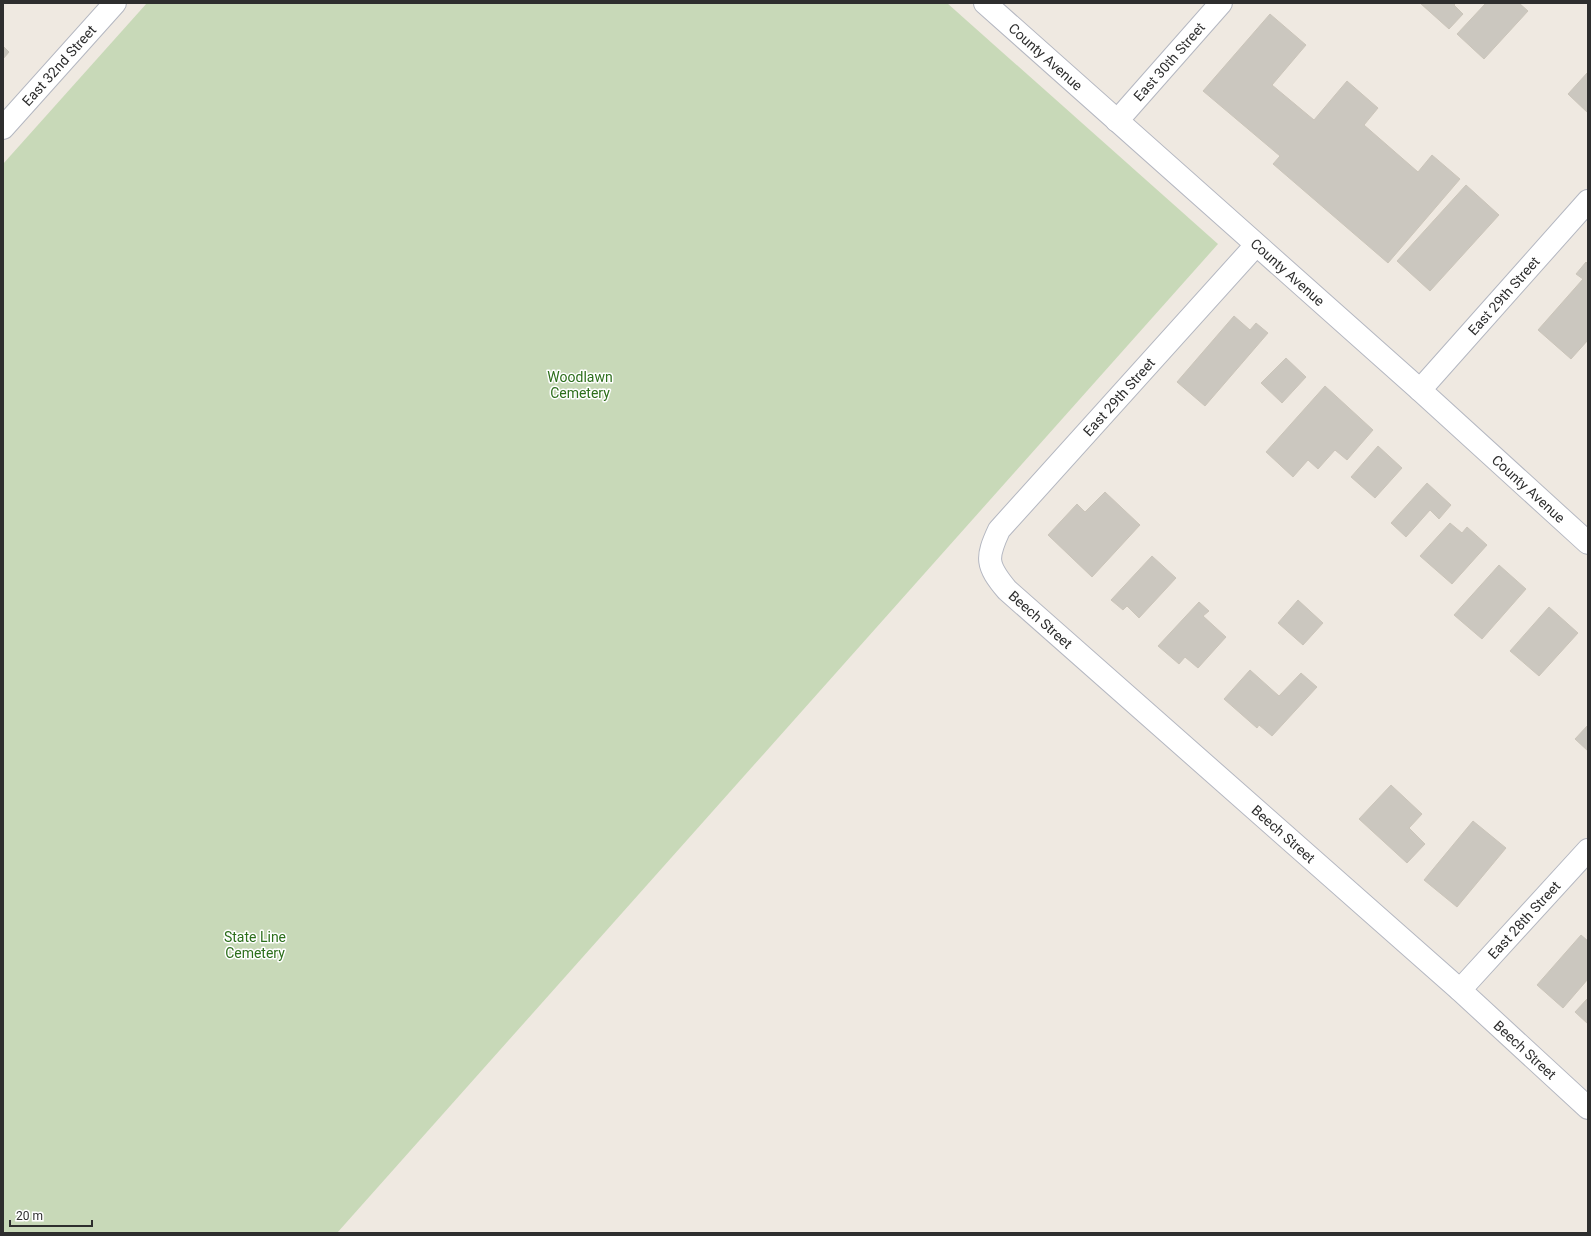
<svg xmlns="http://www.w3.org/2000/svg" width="1591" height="1236" font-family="Roboto,sans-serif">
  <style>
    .cemetery { fill: #c8d9b8 }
    .building { fill: #cbc7bf; stroke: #cbc5ba }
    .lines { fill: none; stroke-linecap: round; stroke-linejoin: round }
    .minor-casing { stroke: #b4b7c1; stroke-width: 24 }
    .minor { stroke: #fff; stroke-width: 22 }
    .labels { text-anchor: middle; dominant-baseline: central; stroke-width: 3; stroke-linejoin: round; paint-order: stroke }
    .street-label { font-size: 14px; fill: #2e2e2e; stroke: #fff }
    .park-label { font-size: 14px; fill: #2c6e1b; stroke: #fff }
  </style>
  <rect width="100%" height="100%" fill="#efe9e1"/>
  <polygon class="cemetery" points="147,3 947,3 1218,244 337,1233 3,1233 3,164"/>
  <g class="building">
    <polygon points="1420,3 1456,3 1454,5 1463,14 1449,29"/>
    <polygon points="1486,3 1519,3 1528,11 1484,59 1457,34"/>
    <polygon points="1270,14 1306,45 1272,85 1314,120 1347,81 1378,108 1364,125 1418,172 1432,155 1460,179 1388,263 1273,164 1280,156 1203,91"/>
    <polygon points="3,46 9,52 3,59"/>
    <polygon points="1588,72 1588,113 1568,94"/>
    <polygon points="1466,185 1499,215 1430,291 1397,261"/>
    <polygon points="1586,262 1588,264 1588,340 1571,359 1538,330 1583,279 1576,274"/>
    <polygon points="1234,316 1250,330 1256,323 1268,333 1205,406 1177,382"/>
    <polygon points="1286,358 1306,377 1282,403 1261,383"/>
    <polygon points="1325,386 1373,430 1347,460 1335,450 1318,469 1308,460 1293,477 1266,452"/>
    <polygon points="1378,446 1402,468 1375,498 1351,477"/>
    <polygon points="1427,483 1451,505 1439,519 1430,510 1406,537 1391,523"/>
    <polygon points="1105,492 1140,525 1092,577 1048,535 1077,504 1085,512"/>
    <polygon points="1450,523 1462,533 1467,527 1487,545 1452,584 1420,556"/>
    <polygon points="1152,556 1176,578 1139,618 1127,606 1123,610 1111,600"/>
    <polygon points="1499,565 1526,589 1482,639 1454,615"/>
    <polygon points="1298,600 1323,623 1303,645 1278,623"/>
    <polygon points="1199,602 1209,611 1203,616 1226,637 1198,668 1185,657 1179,664 1158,646"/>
    <polygon points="1549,607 1578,633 1539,676 1510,651"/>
    <polygon points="1250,670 1279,696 1301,673 1317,687 1272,736 1259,725 1257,728 1224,699"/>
    <polygon points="1588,725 1588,751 1575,739"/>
    <polygon points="1391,785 1422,814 1409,828 1425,844 1407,863 1359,819"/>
    <polygon points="1473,821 1506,848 1457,907 1424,880"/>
    <polygon points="1581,935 1588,941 1588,979 1563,1008 1537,985"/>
    <polygon points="1588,998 1588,1024 1575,1012"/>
  </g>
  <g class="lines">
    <defs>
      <g id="minor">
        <path id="s1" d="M985 3 1420 390 1588 543"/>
        <path id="s2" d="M1117 121 1221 3"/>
        <path id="s3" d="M3 128 115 3"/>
        <path id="s4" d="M1256 245 999 530C986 558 986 565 1007 590L1460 990 1588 1108"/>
        <path id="s5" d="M1420 390 1588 201"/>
        <path id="s6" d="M1460 990 1588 850"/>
      </g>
    </defs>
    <use href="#minor" class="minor-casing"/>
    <use href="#minor" class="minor"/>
  </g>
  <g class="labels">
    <g class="street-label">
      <text stroke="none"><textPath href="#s1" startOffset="81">County Avenue</textPath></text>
      <text stroke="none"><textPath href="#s2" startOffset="79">East 30th Street</textPath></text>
      <text stroke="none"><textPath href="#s3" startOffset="84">East 32nd Street</textPath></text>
      <text stroke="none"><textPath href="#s1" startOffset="405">County Avenue</textPath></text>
      <text stroke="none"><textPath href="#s5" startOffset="126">East 29th Street</textPath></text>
      <text transform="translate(1119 397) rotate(-48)">East 29th Street</text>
      <text stroke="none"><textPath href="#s1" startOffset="729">County Avenue</textPath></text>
      <text stroke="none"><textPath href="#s4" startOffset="495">Beech Street</textPath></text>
      <text stroke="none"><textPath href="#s4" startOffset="819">Beech Street</textPath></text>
      <text stroke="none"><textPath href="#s6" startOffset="95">East 28th Street</textPath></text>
      <text stroke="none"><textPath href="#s4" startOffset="1143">Beech Street</textPath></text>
    </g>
    <g class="park-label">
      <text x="580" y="377">Woodlawn<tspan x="580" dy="16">Cemetery</tspan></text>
      <text x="255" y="937">State Line<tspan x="255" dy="16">Cemetery</tspan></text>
    </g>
  </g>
  <rect width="1591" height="1236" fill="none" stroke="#2e2e2e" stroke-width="8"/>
  <path d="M10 1220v6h82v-6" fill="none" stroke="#2e2e2e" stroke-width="2"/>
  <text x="16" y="1220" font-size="12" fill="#2e2e2e" stroke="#ffffff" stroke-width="3" paint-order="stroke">20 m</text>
</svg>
